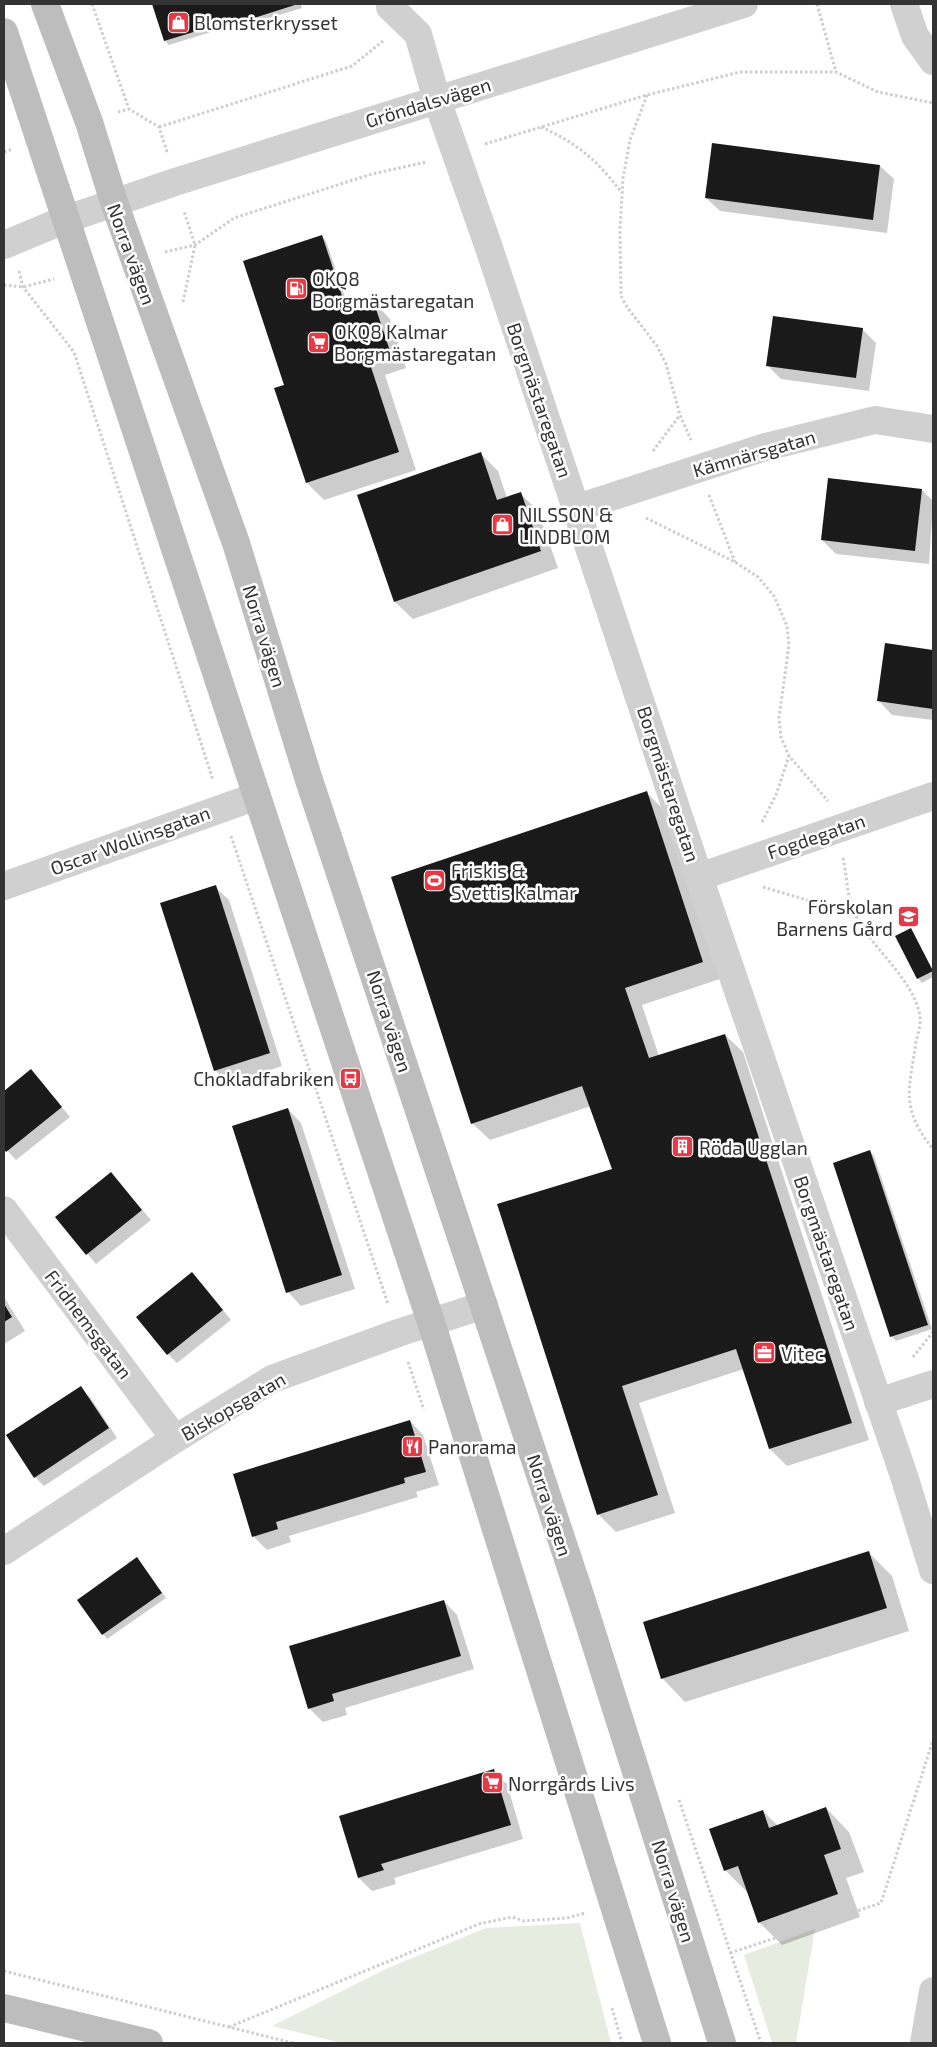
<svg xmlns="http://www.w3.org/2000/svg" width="937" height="2047" font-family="'Exo 2',sans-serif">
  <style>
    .green { fill: #e6ecdf }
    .shadow { fill: #0003 }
    .building { fill: #1a1a1a }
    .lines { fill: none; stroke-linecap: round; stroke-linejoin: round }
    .path { stroke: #cdcdcd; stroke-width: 3; stroke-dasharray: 2.5 2.5; stroke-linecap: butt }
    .minor { stroke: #d0d0d0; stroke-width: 28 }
    .tertiary { stroke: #d0d0d0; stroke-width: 28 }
    .secondary { stroke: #bdbdbd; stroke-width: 28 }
    .labels { text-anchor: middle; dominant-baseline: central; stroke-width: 5; stroke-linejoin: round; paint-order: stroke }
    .poi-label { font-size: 19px; fill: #333; stroke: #fff; text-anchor: start }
    .street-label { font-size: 19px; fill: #333; stroke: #fff }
  </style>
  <rect width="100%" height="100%" fill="#fff"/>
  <g class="green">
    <polygon points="580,1923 611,2043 342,2043 272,2026 388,1968 486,1928"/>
    <polygon points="815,1929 796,2043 772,2043 744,1955"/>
  </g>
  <g class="shadow">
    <polygon points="153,4 301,4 302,8 227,31 224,28 169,45 165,41"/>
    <polygon points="880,166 894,179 887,233 720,211 706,198"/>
    <polygon points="322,236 326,241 349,309 373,301 390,319 406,368 385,375 416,470 324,500 307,483 285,386"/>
    <polygon points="862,329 876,343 869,391 781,379 768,366"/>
    <polygon points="480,453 498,471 507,498 520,493 538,511 558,568 413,619 395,602"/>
    <polygon points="922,490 933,501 929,564 836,554 822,540"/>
    <polygon points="886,645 933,651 933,720 892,715 879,701"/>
    <polygon points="647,793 664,810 720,979 642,1005 659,1056 725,1035 743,1052 869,1440 787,1466 770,1449 744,1369 639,1403 675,1513 616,1532 598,1514 613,1170 591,1106 490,1140 472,1123"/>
    <polygon points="215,887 229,900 282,1066 229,1084 215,1070"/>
    <polygon points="910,930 933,970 933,977 922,983 918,978"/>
    <polygon points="31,1070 70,1117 16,1160 4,1147 4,1093"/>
    <polygon points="288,1109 301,1123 355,1289 301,1306 288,1292"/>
    <polygon points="870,1151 874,1156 932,1329 896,1341 892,1337 834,1163"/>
    <polygon points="111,1174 151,1220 96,1264 57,1217"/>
    <polygon points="201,1283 231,1320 177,1363 168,1354"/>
    <polygon points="4,1297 25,1331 4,1344"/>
    <polygon points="80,1388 90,1397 117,1438 44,1486 35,1477"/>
    <polygon points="410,1421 423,1435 439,1485 416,1492 418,1497 289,1536 291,1542 267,1550 253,1536"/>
    <polygon points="869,1553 892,1576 909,1631 685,1702 662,1678"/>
    <polygon points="137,1559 166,1598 107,1639 78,1600"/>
    <polygon points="444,1601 457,1615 474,1669 345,1708 347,1715 323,1722 309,1708"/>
    <polygon points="493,1771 507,1784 523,1839 394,1878 396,1884 372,1891 359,1878 340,1816"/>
    <polygon points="826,1808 849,1832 864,1872 846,1878 860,1917 782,1945 759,1922 748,1893 725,1870 763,1811 778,1826"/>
  </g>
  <g class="building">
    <polygon points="152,4 298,4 222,28 220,24 164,41"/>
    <polygon points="712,143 880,165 873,220 705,198"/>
    <polygon points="322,235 346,308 373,300 390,351 368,358 399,452 306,483 274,388 284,385 243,261"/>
    <polygon points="773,316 863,328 856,378 766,366"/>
    <polygon points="481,452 497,500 521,492 541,551 394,602 357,495"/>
    <polygon points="828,478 922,489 915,551 821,540"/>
    <polygon points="885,643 933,650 933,709 877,701"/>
    <polygon points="647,791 703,962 625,988 649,1058 725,1034 852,1423 769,1449 736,1349 622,1386 658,1495 597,1515 497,1204 612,1169 582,1086 471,1124 391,877"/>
    <polygon points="216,885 270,1053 214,1071 160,903"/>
    <polygon points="911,928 933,971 917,979 895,936"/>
    <polygon points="31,1069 62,1107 6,1152 4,1149 4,1091"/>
    <polygon points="288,1108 342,1275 286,1293 232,1126"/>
    <polygon points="870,1150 928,1325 890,1337 833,1163"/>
    <polygon points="111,1172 142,1210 86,1255 55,1217"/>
    <polygon points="192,1272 223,1310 167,1355 136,1317"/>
    <polygon points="4,1304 12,1317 4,1322"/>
    <polygon points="81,1386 109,1428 34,1478 6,1435"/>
    <polygon points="410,1420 426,1472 404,1478 405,1483 276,1522 278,1529 252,1537 233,1474"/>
    <polygon points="869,1551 887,1608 661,1679 643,1622"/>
    <polygon points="137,1557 162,1593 102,1635 77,1600"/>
    <polygon points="444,1600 461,1656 332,1694 334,1701 308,1709 289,1646"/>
    <polygon points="494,1769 511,1825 381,1864 384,1870 358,1878 339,1816"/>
    <polygon points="826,1807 841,1849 824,1855 838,1894 758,1923 738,1866 724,1871 709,1829 763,1810 769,1828"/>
  </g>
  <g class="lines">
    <g class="path">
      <polyline points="92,4 129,109 159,127 167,152"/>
      <polyline points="817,4 836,72"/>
      <polyline points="647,95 630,140 623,178 620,230 621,296 627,307 657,346 666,364 680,415 691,440"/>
      <polyline points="118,112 129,109"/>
      <polyline points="159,127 352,66 383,41"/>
      <path d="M541 127C577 143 598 161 622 193"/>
      <polyline points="485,144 647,95 740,72 836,72 878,92 933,103"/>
      <polyline points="4,152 13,149"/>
      <polyline points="165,252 195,245 234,218 372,174 426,162"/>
      <polyline points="19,271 23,287 74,352 213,780"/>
      <polyline points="4,285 23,287 54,279"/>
      <polyline points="183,302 195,245 184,211"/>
      <polyline points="653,451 680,415"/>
      <polyline points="709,495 735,562"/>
      <polyline points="646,518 735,562 758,577 774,596 787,626 789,645 779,718 781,737 789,756 828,801"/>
      <polyline points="762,822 776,795 789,756"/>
      <polyline points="231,836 388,1304"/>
      <path d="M843 858C847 876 847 899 855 914 870 947 914 979 920 1016 921 1024 918 1034 916 1042 909 1090 900 1108 933 1149"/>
      <polyline points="763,887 854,914"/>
      <polyline points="913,1357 933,1332"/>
      <polyline points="408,1362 424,1410"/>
      <polyline points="679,1800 761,2043"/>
      <polyline points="730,1953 881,1903 933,1740"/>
      <polyline points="4,1971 293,2043"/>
      <polyline points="612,2008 622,2043"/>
      <polyline points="229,2027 479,1924 512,1917 524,1921 567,1918 585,1913"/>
    </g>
    <g class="minor">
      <polyline points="904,4 915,36 933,61"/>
      <polyline points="390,7 418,34 437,100 488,245 699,877 904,1476 933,1570"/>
      <polyline points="577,508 762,448 875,420 933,429"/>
      <polyline points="699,877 933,796"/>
      <polyline points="4,886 257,796"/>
      <polyline points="4,1210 175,1439"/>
      <polyline points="878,1402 933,1384"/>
      <polyline points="4,1551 175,1439 272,1379 398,1333 484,1305"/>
      <polyline points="924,2043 933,1991"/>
    </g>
    <polyline class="tertiary" points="4,245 64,220 175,182 744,4"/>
    <g class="secondary">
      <polyline points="45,4 89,122 114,202 236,543 308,777 580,1595 722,2043"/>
      <polyline points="4,32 431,1322 657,2043"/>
      <polyline points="4,2008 149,2043"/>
    </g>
  </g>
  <defs>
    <symbol id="shop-square" viewBox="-11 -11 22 22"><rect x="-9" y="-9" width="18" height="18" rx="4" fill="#e63946" stroke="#fff"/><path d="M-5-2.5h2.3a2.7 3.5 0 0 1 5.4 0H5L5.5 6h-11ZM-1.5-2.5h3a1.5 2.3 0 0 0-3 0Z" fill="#fff"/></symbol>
    <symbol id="fuel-square" viewBox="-11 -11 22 22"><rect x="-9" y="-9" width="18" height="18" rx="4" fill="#e63946" stroke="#fff"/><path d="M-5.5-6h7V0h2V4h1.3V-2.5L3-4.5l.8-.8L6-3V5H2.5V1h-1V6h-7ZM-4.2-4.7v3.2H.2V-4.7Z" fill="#fff"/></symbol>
    <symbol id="supermarket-square" viewBox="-11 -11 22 22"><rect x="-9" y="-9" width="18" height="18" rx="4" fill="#e63946" stroke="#fff"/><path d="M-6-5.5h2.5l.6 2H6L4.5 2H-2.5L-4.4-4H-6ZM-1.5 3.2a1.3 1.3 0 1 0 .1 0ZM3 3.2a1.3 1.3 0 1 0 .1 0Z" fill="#fff"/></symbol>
    <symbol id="stadium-square" viewBox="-11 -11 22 22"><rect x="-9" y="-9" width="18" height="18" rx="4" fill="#e63946" stroke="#fff"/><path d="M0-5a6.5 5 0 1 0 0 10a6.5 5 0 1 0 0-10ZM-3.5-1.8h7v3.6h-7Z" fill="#fff"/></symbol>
    <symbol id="school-square" viewBox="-11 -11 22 22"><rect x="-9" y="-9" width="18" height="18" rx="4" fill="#e63946" stroke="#fff"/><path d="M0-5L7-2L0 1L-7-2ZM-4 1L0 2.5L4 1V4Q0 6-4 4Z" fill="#fff"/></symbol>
    <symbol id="bus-square" viewBox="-11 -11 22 22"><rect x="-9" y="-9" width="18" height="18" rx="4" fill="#e63946" stroke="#fff"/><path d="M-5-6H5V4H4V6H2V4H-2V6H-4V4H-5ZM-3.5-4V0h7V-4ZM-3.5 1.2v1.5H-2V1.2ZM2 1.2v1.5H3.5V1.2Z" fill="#fff"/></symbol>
    <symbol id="building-square" viewBox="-11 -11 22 22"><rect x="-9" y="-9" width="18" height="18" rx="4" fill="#e63946" stroke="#fff"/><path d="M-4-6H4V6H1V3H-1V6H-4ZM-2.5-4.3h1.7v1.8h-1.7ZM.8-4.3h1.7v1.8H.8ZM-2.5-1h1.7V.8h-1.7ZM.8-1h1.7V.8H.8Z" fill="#fff"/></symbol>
    <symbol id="office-square" viewBox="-11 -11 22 22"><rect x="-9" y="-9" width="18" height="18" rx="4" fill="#e63946" stroke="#fff"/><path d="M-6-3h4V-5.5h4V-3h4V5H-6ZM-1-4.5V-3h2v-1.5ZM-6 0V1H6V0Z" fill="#fff"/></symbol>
    <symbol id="restaurant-square" viewBox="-11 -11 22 22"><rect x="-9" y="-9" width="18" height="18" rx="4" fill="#e63946" stroke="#fff"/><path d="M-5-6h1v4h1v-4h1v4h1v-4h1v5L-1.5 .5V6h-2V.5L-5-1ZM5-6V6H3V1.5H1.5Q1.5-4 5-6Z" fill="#fff"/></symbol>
  </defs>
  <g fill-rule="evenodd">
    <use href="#shop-square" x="166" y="10" width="25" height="25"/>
    <use href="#fuel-square" x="284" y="276" width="25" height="25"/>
    <use href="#supermarket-square" x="306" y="330" width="25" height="25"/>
    <use href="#shop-square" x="490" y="512" width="25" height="25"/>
    <use href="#stadium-square" x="422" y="868" width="25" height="25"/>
    <use href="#school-square" x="896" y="904" width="25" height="25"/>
    <use href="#bus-square" x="338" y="1066" width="25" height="25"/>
    <use href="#building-square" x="670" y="1134" width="25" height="25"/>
    <use href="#office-square" x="752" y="1340" width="25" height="25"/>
    <use href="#restaurant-square" x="400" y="1434" width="25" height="25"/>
    <use href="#supermarket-square" x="480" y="1770" width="25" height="25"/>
  </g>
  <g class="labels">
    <g class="poi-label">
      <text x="194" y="22">Blomsterkrysset</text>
      <text x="312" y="278">OKQ8<tspan x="312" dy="22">Borgmästaregatan</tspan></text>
      <text x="334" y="331">OKQ8 Kalmar<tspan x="334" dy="22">Borgmästaregatan</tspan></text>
      <text x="519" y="514">NILSSON &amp;<tspan x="519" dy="22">LINDBLOM</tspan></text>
      <text x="451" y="870">Friskis &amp;<tspan x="451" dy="22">Svettis Kalmar</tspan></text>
      <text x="893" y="906" text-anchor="end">Förskolan<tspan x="893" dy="22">Barnens Gård</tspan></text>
      <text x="334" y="1078" text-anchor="end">Chokladfabriken</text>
      <text x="699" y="1147">Röda Ugglan</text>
      <text x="781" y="1353">Vitec</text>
      <text x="428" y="1446">Panorama</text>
      <text x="508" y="1783">Norrgårds Livs</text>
    </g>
    <g class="street-label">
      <text transform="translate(428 102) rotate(-17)">Gröndalsvägen</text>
      <text transform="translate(132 254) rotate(70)">Norra vägen</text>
      <text transform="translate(540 400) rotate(71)">Borgmästaregatan</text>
      <text transform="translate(754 453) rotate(-16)">Kämnärsgatan</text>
      <text transform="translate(265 636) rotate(73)">Norra vägen</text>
      <text transform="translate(669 784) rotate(72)">Borgmästaregatan</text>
      <text transform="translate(816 836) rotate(-19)">Fogdegatan</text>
      <text transform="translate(130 840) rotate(-20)">Oscar Wollinsgatan</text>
      <text transform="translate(390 1021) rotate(72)">Norra vägen</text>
      <text transform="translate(827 1253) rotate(71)">Borgmästaregatan</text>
      <text transform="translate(89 1324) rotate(53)">Fridhemsgatan</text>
      <text transform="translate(233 1406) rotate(-30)">Biskopsgatan</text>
      <text transform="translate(550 1505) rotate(72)">Norra vägen</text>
      <text transform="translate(674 1891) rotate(73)">Norra vägen</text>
    </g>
  </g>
  <rect width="937" height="2047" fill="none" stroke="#333333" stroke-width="10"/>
</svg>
